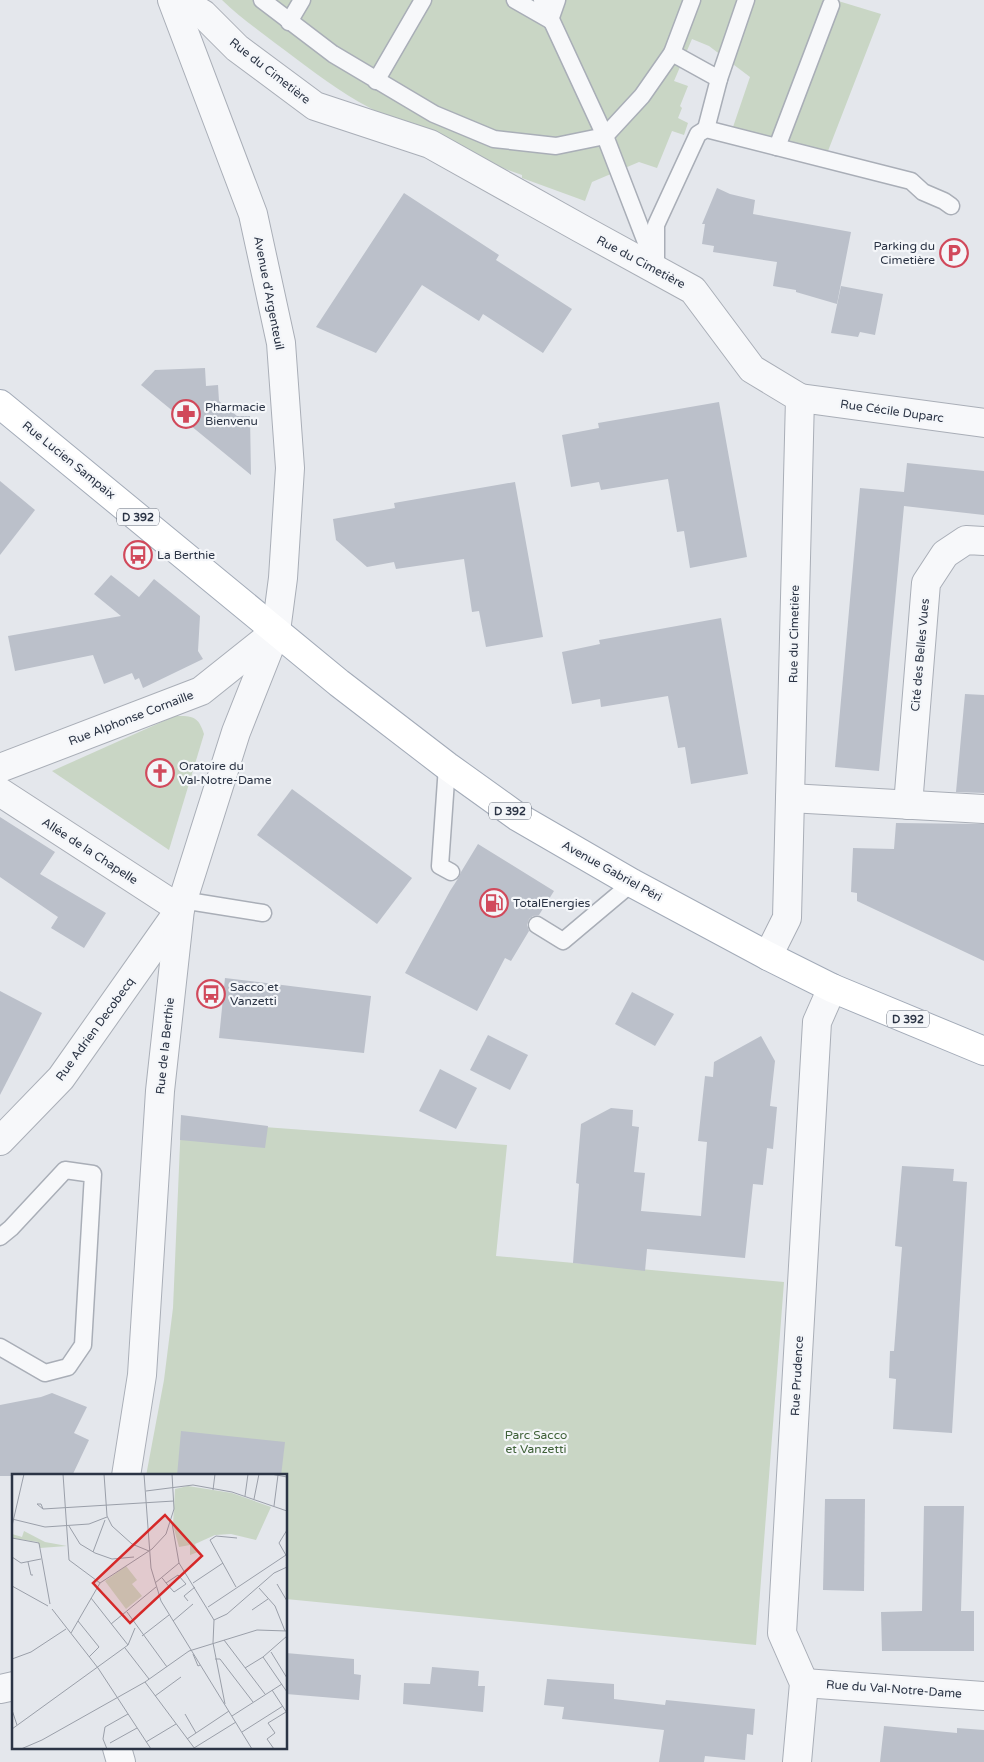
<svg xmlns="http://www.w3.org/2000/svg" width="984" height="1762" font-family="'Varela Round',sans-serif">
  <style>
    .green { fill: #c9d6c5 }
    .building { fill: #bbc0ca }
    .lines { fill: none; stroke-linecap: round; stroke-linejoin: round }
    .service-casing { stroke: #a9aeb7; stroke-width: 19 }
    .minor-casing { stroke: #a9aeb7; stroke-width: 30 }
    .primary-casing { stroke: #a3abb8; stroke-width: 30 }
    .service { stroke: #f7f8fa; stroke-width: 16 }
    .minor { stroke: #f7f8fa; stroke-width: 28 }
    .primary { stroke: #fff; stroke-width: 28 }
    .labels { text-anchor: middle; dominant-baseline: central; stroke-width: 4.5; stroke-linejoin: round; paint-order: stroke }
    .shield { fill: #f4f6f9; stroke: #676e7b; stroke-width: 1 }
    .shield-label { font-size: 11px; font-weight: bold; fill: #2b3445 }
    .street-label { font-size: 12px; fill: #2b3445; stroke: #f4f6f9 }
    .poi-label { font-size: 12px; fill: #2b3445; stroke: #f4f6f9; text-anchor: start }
    .park-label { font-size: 12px; fill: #3f6138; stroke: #f4f6f9 }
    .inset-road { fill: none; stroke: #9a9fa9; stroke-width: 1 }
    .view { fill: #d62828; fill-opacity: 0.15; stroke: #d62828; stroke-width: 2.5 }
    .inset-edge { fill: none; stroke: #2b3445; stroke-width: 2.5 }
  </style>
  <rect width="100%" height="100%" fill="#e4e7ec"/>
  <g class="green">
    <path d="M222 0H835L881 14 828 151 733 127 750 77 709 46 692 39 674 81 688 86 680 106 682 108 678 118 688 123 684 135 672 131 657 168 639 162 592 182 585 201 522 178V175C466 155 412 131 359 102 330 85 302 63 275 43 257 29 238 16 222 0Z"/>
    <path d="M175 716C193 716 198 716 204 734L169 850 52 771Z"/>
    <polygon points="181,1121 507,1145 496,1256 784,1282 756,1645 286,1599 286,1476 146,1476 164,1380 173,1308"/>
  </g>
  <g class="building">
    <polygon points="717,188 730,194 755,200 753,214 851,232 837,304 796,292 796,290 773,286 777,262 713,252 714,246 702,244 705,224 702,224"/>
    <polygon points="404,193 499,255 496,260 572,309 543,353 483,314 479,321 422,285 376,353 316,327"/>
    <polygon points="841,286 883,294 875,335 860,332 858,337 831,333"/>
    <polygon points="205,368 206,386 218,385 219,401 237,416 250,416 251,475 141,385 155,370"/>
    <polygon points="719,402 747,557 690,568 684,531 677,532 668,479 601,490 599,482 571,487 562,435 599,428 598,423"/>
    <polygon points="907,463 984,471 984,515 904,506 879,771 835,767 860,488 904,492"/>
    <polygon points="0,481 35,510 0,555"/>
    <polygon points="515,482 543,637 486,647 479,611 472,612 464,559 396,569 394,562 367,567 336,540 333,519 395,508 394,503"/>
    <polygon points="111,575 139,597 154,579 200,616 198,651 203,659 143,688 139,678 135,680 132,673 104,684 93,655 15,671 8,636 121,616 94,594"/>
    <polygon points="721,618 748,774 691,784 685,747 678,748 668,696 601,707 600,699 572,704 562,652 600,644 599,640"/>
    <polygon points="965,694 984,695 984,793 956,792"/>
    <polygon points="292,789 412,878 377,924 257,835"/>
    <polygon points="0,817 55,852 40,874 106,913 84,948 51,928 58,917 0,877"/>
    <polygon points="896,823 984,824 984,961 857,901 857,893 851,892 853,848 894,849"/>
    <polygon points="478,844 554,891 539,915 533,916 529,919 527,925 529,931 511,961 505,958 477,1011 405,973 450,891 459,877 461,872"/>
    <polygon points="225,978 371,996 364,1053 219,1038"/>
    <polygon points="0,991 42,1013 0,1095"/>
    <polygon points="632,992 674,1014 655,1046 615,1024"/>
    <polygon points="488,1035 528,1055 510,1090 470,1070"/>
    <polygon points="761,1036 775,1061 770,1106 777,1107 773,1149 767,1148 763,1185 753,1184 745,1258 647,1249 645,1271 573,1263 579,1184 576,1183 581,1124 611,1108 633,1110 632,1126 639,1127 634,1172 645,1173 641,1211 701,1216 707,1142 698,1141 705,1076 713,1077 714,1062"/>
    <polygon points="440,1069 477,1088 456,1129 419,1111"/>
    <polygon points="181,1115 268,1126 265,1148 180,1140"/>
    <polygon points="902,1166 954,1169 953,1181 967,1182 952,1433 893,1429 896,1379 889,1378 890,1351 894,1351 902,1247 895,1246"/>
    <polygon points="52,1393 87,1407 74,1433 89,1440 72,1476 0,1476 0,1405 41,1397"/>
    <polygon points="181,1431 285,1442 281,1476 177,1476"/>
    <polygon points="825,1499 865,1499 864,1591 823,1590"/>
    <polygon points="924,1506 964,1506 961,1611 974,1611 974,1651 882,1651 881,1612 922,1611"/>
    <polygon points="286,1653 354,1659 354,1674 361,1675 359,1700 286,1694"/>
    <polygon points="432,1667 479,1671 478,1686 485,1686 483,1712 403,1704 404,1683 430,1684"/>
    <polygon points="547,1679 614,1684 614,1699 665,1705 666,1700 755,1709 753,1735 747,1734 745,1760 705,1756 704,1762 659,1762 664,1730 562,1719 564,1707 544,1705"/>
    <polygon points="884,1726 957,1733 957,1728 984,1730 984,1762 880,1762"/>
  </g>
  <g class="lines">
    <defs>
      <g id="service">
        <polyline points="262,0 333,54 434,114 494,139 556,146 605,136 642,96 672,53 692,0"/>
        <polyline points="515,0 550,20 557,0"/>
        <polyline points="542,0 605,136 652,258"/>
        <polyline points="289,22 302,0"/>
        <polyline points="672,53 719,79 746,0"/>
        <polyline points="376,81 423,0"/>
        <polyline points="706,129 719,79"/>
        <polyline points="777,147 831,5"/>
        <polyline points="656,269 656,225 698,134 706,129 911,181 923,192 944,201 951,206"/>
        <polyline points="447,766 440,866 451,872"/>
        <polyline points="182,900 263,913"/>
        <polyline points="537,925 563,941 632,883"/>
        <polyline points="0,1237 11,1228 65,1170 93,1174 83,1345 68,1367 45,1373 0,1347"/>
      </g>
      <g id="minor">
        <polyline points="179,0 203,14 237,48 315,106 430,144 580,228 693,290 752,369 800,398 787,918 768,956"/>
        <polyline points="800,398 984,423"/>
        <polyline points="0,768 201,691 275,632"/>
        <polyline points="0,792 180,909"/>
        <polyline points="790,798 984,809"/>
        <polyline points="908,805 926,583 945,554 966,540 984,541"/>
        <polyline points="0,1141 61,1078 178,912"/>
        <polyline points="126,1476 142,1375 160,1091 180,909 236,732 276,631 283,578 290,468 281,343 253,214 172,0"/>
        <polyline points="804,1683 984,1696"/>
        <polyline points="0,1689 14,1686"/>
        <polyline points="117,1748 121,1762"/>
        <polyline points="797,1762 804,1683 782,1633 817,1022 832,988"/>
      </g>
      <polyline id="primary" points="0,404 339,683 447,766 518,817 632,883 768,956 832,988 984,1051"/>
    </defs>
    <use href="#service" class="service-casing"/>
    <use href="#minor" class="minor-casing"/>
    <use href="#primary" class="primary-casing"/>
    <use href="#service" class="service"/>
    <use href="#minor" class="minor"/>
    <use href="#primary" class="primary"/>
  </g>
  <defs>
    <symbol id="parking-ring" viewBox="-11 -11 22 22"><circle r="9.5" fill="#f4f6f9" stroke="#d1495b" stroke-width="1.5"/><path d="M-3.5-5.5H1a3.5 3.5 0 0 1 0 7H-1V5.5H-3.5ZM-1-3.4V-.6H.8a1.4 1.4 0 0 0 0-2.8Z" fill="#d1495b"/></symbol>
    <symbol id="pharmacy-ring" viewBox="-11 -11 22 22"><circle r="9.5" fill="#f4f6f9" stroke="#d1495b" stroke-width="1.5"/><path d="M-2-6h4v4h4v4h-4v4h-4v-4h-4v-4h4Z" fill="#d1495b"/></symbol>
    <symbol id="bus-ring" viewBox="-11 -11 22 22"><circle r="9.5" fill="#f4f6f9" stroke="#d1495b" stroke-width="1.5"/><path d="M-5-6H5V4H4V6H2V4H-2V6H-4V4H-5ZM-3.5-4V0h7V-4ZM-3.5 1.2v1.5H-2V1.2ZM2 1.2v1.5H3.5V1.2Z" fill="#d1495b"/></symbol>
    <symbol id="church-ring" viewBox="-11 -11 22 22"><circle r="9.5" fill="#f4f6f9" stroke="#d1495b" stroke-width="1.5"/><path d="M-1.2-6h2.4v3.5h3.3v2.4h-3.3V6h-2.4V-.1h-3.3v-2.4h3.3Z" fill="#d1495b"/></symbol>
    <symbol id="fuel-ring" viewBox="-11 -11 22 22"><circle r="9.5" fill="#f4f6f9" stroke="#d1495b" stroke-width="1.5"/><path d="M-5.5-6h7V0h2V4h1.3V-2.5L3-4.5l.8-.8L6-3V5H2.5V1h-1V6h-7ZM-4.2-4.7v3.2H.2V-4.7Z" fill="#d1495b"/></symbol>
  </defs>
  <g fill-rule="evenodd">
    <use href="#parking-ring" x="938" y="237" width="32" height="32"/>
    <use href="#pharmacy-ring" x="170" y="398" width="32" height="32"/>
    <use href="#bus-ring" x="122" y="539" width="32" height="32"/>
    <use href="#church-ring" x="144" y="757" width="32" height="32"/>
    <use href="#fuel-ring" x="478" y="887" width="32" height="32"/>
    <use href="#bus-ring" x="195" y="978" width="32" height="32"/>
  </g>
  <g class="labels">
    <g class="shield">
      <rect x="117" y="508.5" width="42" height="17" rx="4"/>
      <rect x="489" y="802.5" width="42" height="17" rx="4"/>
      <rect x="887" y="1010.5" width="42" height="17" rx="4"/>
    </g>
    <g class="shield-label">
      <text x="138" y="517">D 392</text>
      <text x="510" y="811">D 392</text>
      <text x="908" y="1019">D 392</text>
    </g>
    <g class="street-label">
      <text transform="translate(270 71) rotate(38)">Rue du Cimetière</text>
      <text transform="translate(641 262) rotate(28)">Rue du Cimetière</text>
      <text transform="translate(269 293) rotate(79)">Avenue d'Argenteuil</text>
      <text transform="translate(892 411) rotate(8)">Rue Cécile Duparc</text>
      <text transform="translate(69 460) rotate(39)">Rue Lucien Sampaix</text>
      <text transform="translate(794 634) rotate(-89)">Rue du Cimetière</text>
      <text transform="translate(920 655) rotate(-85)">Cité des Belles Vues</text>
      <text transform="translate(131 718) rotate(-21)">Rue Alphonse Cornaille</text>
      <text transform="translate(90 851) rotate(33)">Allée de la Chapelle</text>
      <text transform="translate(612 871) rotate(29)">Avenue Gabriel Péri</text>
      <text transform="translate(95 1029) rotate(-54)">Rue Adrien Decobecq</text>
      <text transform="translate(165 1046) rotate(-84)">Rue de la Berthie</text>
      <text transform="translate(797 1376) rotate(-87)">Rue Prudence</text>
      <text transform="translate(894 1689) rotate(4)">Rue du Val-Notre-Dame</text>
    </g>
    <g class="poi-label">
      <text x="935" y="246" text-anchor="end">Parking du<tspan x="935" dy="14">Cimetière</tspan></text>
      <text x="205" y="407">Pharmacie<tspan x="205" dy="14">Bienvenu</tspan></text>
      <text x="157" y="555">La Berthie</text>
      <text x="179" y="766">Oratoire du<tspan x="179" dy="14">Val-Notre-Dame</tspan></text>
      <text x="513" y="903">TotalEnergies</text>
      <text x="230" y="987">Sacco et<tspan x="230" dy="14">Vanzetti</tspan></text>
    </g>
    <g class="park-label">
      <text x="536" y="1435">Parc Sacco<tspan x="536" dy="14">et Vanzetti</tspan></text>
    </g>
  </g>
  <g transform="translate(12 1474)">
    <rect width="275" height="275" fill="#e4e7ec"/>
    <path d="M176 12 220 19 259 33 244 66 219 60 203 61 183 70 186 78 178 81V71L167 73 161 51 163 15ZM12 57 33 68 55 72 28 74 26 68 0 64V60L10 63ZM114 92 125 106 120 110 130 122 114 135 93 107Z" fill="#c9d6c5"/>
    <path class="inset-road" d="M14 0H63M51 0 57 86 88 109M92 0 95 42 100 52 120 70 137 77M132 0 139 94 149 127 240 275M259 0 275 3M201 16 203 0M134 17 181 11 220 18 275 37M233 22 236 0M242 25 247 0M262 32 266 1M31 35 29 30H25L31 35 162 27M0 45 33 53 77 50 95 43M0 52 12 0M57 52 68 70 83 79 100 85 122 83M275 56 267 69 275 83M0 64 27 69 38 130M81 78 93 46M0 83 9 89 29 85M16 88 19 101H21M167 89 202 146 201 169 213 230M150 104 151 105 154 109 162 118 174 110 166 101 154 109M143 109 167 89 160 49M181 109 211 89M265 110 275 127M0 112 36 132M224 113 198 66 204 62 225 64M247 114 263 132 273 157M79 124 116 171M176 127 172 122 183 113M196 133 274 81M40 135 86 194 139 275M240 136 256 125M115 138 155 193M202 146 215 140 262 99 275 93M66 147 87 173 77 183M161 147 181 130M99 150 144 113M59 159 88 109 140 75 154 60 162 35 160 0M130 162 157 141M212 166 253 220M113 174 137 205M259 178 275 204M181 180 186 192 188 191M251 183 275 162M0 185 19 178 54 155M203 185H208L241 228M233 194 251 183 275 218M133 208 183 275M260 216 275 239M143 222 169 203M0 236 5 251M173 240 184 259M220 242 270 210M0 255 116 171 123 154M230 258 271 232M175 265 217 237M134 268 164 250M98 269 125 254M182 274 224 248M9 275 30 266 133 208 177 177 245 156 275 157M95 275 91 265 93 253 116 240M262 275 255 265 263 259 256 249 274 238"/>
    <path class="view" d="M153 41 190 82 118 149 81 109Z"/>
    <rect width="275" height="275" class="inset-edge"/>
  </g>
</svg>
